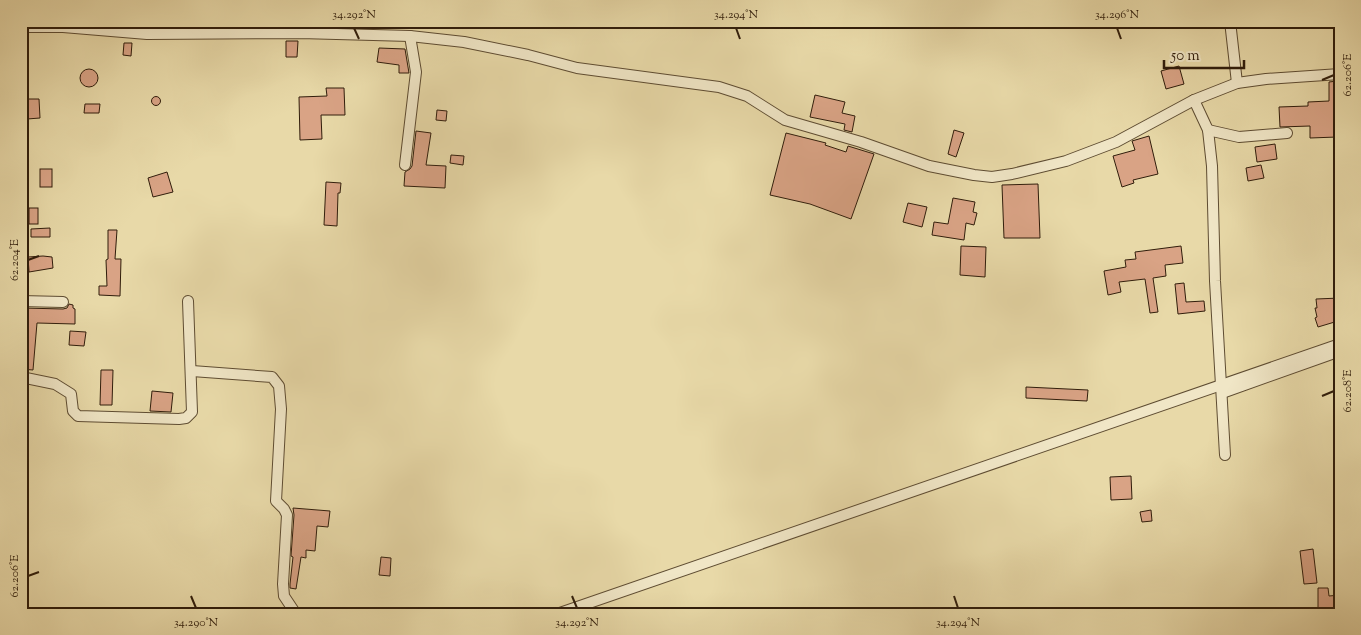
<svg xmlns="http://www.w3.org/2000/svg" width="1361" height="635" font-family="'Sorts Mill Goudy',serif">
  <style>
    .building { fill: #d9a385; stroke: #301d0b }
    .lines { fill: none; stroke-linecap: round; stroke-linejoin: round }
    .minor-casing { stroke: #5e4c32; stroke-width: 12 }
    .minor { stroke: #f0e6c6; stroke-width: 10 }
    .ticks { fill: none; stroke: #301d0b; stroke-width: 2 }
    .neatline { fill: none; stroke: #301d0b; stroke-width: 2 }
    .ticks-label { font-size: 12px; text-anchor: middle; fill: #301d0b }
  </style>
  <rect width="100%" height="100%" fill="#e8d9a8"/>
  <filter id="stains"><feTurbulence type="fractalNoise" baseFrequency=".004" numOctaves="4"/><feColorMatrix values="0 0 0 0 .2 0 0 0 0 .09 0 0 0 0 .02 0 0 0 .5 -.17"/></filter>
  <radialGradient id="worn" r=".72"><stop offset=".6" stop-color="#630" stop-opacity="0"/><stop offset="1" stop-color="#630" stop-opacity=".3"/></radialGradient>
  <g class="building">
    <polygon points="286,41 298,41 297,57 286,57"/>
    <polygon points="124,43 132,43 131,56 123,55"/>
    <polygon points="379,48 405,49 409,73 399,73 399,65 377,62"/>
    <polygon points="1179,66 1184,84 1166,89 1161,71"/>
    <circle cx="89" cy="78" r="9"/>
    <polygon points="1337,81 1338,104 1335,104 1337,137 1310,138 1310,126 1280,127 1279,107 1308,106 1308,102 1329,101 1329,82"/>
    <polygon points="326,88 344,88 345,115 321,115 322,139 300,140 299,97 327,96"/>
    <polygon points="815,95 845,102 842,113 855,116 852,132 844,130 845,124 810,117"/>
    <circle cx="156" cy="101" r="4.5"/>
    <polygon points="27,99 39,99 40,118 27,119"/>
    <polygon points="85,104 100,104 99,113 84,113"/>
    <polygon points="437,110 447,111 446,121 436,120"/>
    <polygon points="954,130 964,133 956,157 948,154"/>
    <polygon points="416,131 431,133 426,165 446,166 445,188 404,186 405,172 410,169 412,166"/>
    <polygon points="786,133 826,143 825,145 846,152 848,146 874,154 851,219 810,204 770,195"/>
    <polygon points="1149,136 1158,174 1133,180 1134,183 1122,187 1113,156 1135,150 1132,141"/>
    <polygon points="1275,144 1277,159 1257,162 1255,147"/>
    <polygon points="451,155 464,156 463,165 450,163"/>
    <polygon points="1261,165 1264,178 1248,181 1246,168"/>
    <rect x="40" y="169" width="12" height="18"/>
    <polygon points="167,172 173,192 153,197 148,178"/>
    <polygon points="326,182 341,183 340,193 338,193 337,226 324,225"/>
    <polygon points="1038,184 1040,238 1004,238 1002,185"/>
    <polygon points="953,198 975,202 973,212 977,213 974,225 966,223 964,240 932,235 934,222 948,224"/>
    <polygon points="908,203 927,207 922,227 903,222"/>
    <rect x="29" y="208" width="9" height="16"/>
    <polygon points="50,228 50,237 31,237 31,229"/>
    <polygon points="108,230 117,230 115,259 121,259 120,296 99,295 99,286 107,286 106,260 108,259"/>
    <polygon points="961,246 986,247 985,277 960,275"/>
    <polygon points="1181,246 1183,263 1165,265 1166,276 1153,278 1158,312 1150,313 1145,279 1119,282 1121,292 1108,295 1104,271 1126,267 1125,260 1136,259 1135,252"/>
    <polygon points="43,256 52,257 53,268 29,272 28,257"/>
    <polygon points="1184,283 1186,302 1204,301 1205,311 1178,314 1175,284"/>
    <polygon points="1340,298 1340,307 1334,308 1338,321 1318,327 1315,318 1317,317 1315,308 1317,308 1316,299"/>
    <polygon points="69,304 73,305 73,308 75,309 75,324 37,323 33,370 21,369 21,328 23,308 63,309 67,308"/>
    <polygon points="70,331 86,332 84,346 69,345"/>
    <polygon points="101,370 113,370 112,405 100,405"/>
    <polygon points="1026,387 1088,390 1087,401 1026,398"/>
    <polygon points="152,391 173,393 171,412 150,411"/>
    <polygon points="1131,476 1132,499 1111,500 1110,477"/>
    <polygon points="293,508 330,511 328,527 317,526 315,551 306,550 306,558 301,557 296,589 290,588 290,584 293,557 291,556 294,515"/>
    <polygon points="1151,510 1152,521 1142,522 1140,512"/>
    <polygon points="1313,549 1317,583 1304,584 1300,551"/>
    <polygon points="381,557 391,558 390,576 379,575"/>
    <polygon points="1318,588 1328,588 1329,596 1340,595 1340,614 1318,614"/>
  </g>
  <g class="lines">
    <defs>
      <g id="minor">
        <polyline points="1230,21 1237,83"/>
        <polyline points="21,27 63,27 147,34 300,33 410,36 464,42 528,55 577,68 719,87 747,96 785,120 861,142 929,166 974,175 992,177 1012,174 1066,161 1116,142 1194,100 1237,83 1266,79 1340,74"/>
        <polyline points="300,33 302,21"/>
        <polyline points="1194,100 1208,130 1212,166 1215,281 1225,455"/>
        <polyline points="1208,130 1239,137 1287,133"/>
        <polyline points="405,165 416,72 410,36"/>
        <polyline points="21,301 63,302"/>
        <polyline points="192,371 272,377 279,386 281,409 276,501 284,509 287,515 283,584 284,596 296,614"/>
        <polyline points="21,377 55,384 71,394 73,411 78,416 179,419 186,418 192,412 188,301"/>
        <polyline points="1222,393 1340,351"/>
        <polyline points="557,614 1340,344"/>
      </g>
    </defs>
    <use href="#minor" class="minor-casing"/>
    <use href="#minor" class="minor"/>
  </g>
  <path class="ticks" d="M354 28 359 39M736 28 740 39M1117 28 1121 39M1322 80 1334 75M28 260 39 256M1322 396 1334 391M28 576 39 572M191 596 196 608M572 596 577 608M954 596 958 608"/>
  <rect width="1361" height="635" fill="none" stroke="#e8d9a8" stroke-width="55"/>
  <path d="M1164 60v8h80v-8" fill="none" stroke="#301d0b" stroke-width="2.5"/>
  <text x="1171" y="60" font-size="15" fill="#301d0b" stroke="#f0e6c6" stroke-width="4" paint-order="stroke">50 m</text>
  <rect x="28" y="28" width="1306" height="580" class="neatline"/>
  <g class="ticks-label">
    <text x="354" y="18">34.292°N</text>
    <text x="736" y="18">34.294°N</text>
    <text x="1117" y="18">34.296°N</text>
    <text transform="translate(1347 75) rotate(-90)" y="4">62.206°E</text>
    <text transform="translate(14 260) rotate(-90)" y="4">62.204°E</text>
    <text transform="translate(1347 391) rotate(-90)" y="4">62.208°E</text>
    <text transform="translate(14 576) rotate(-90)" y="4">62.206°E</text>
    <text x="196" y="626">34.290°N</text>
    <text x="577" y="626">34.292°N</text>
    <text x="958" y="626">34.294°N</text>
  </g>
  <rect width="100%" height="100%" filter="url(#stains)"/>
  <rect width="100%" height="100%" fill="url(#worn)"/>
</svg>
